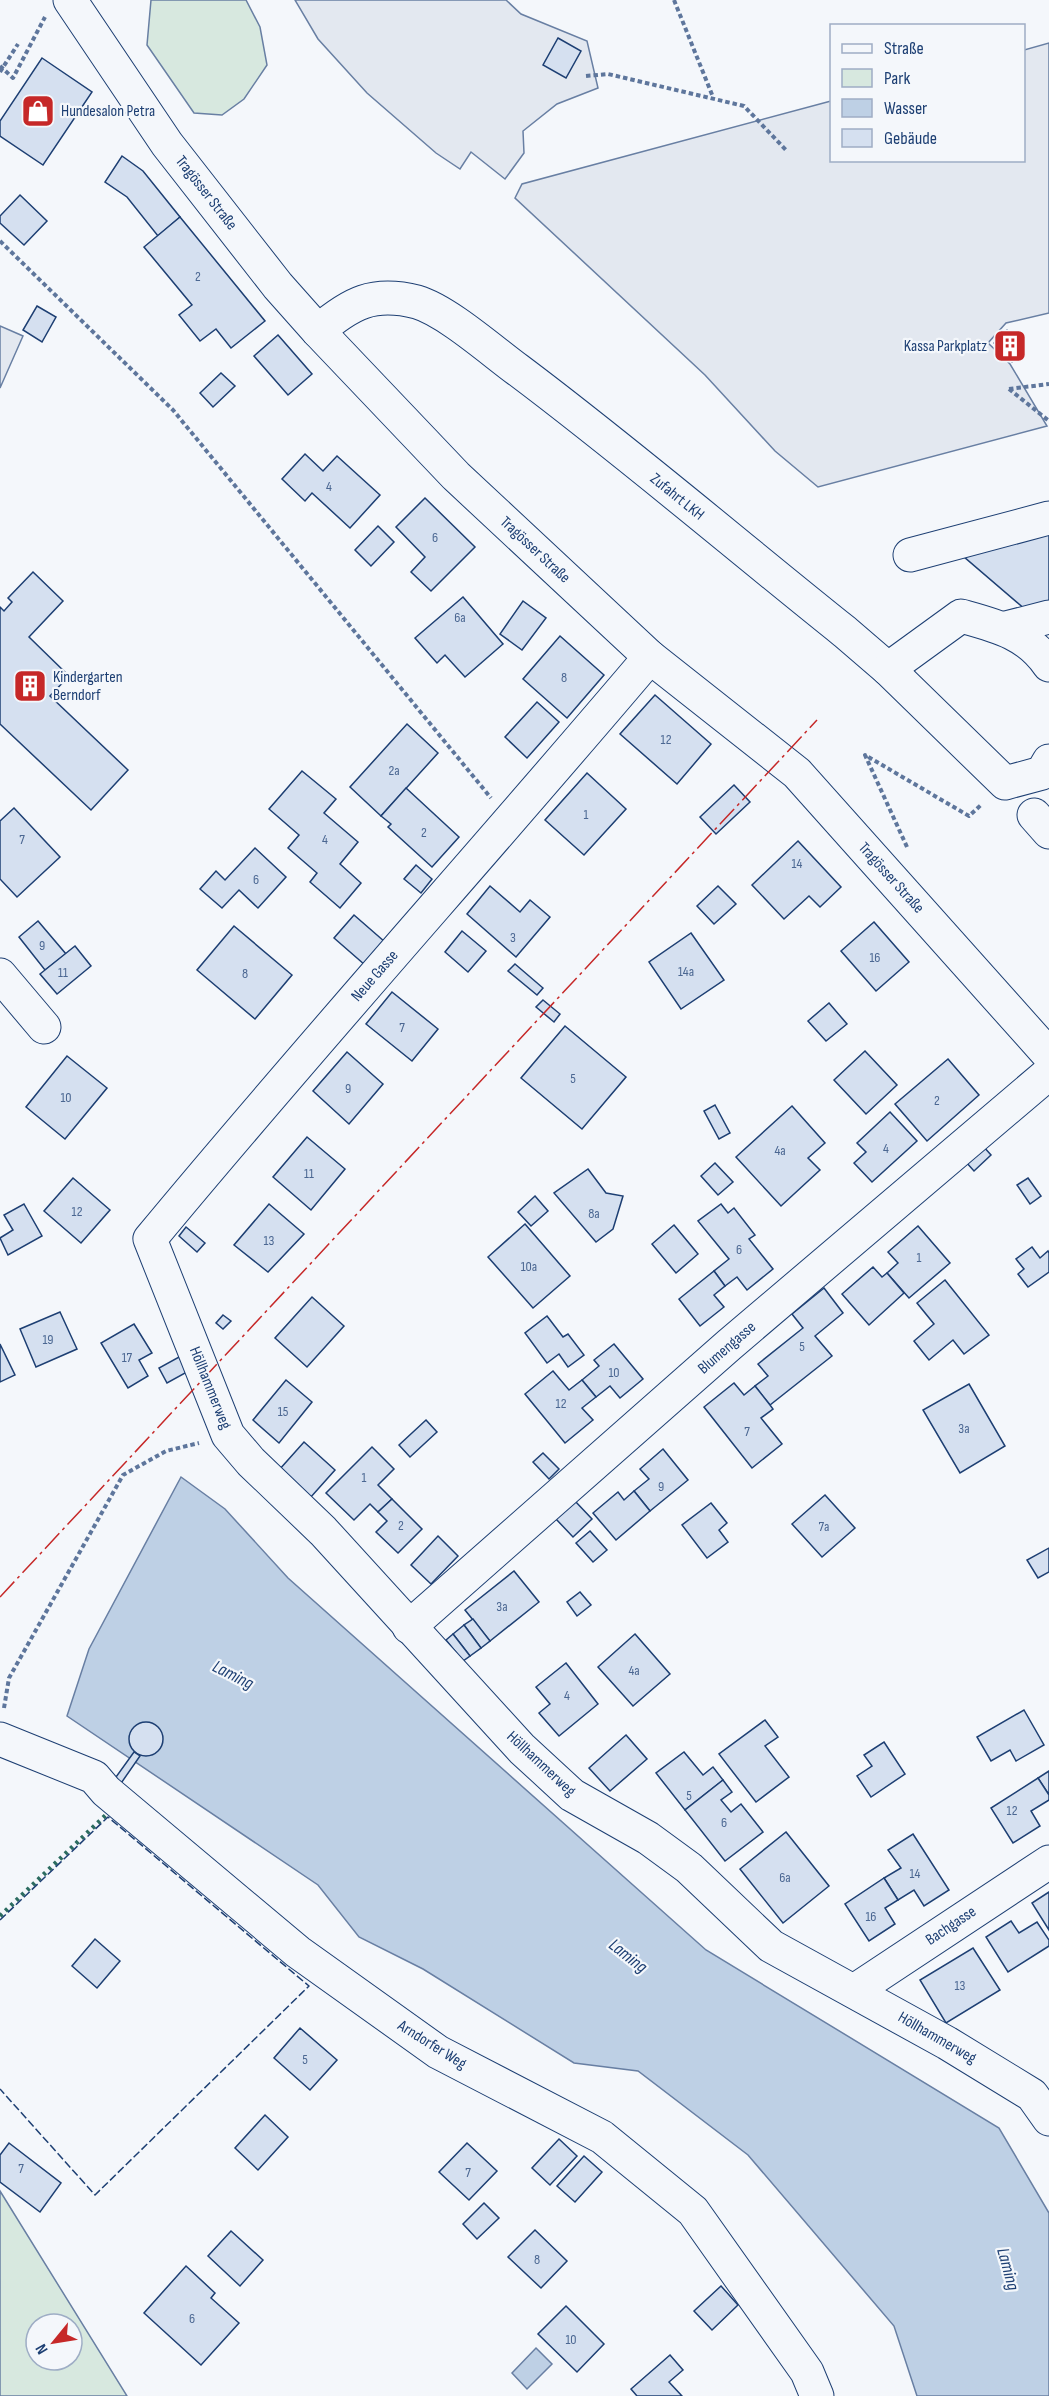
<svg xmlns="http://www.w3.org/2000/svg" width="1049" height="2396" font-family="'Sofia Sans Condensed',sans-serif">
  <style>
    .green { fill: #d7e8df; stroke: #687fa3; stroke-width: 1.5; fill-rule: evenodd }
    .parking { fill: #e3e8f0; stroke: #687fa3; stroke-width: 1.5 }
    .water { fill: #bed0e5; stroke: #687fa3; stroke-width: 1.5 }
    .building { fill: #d5e0f0; stroke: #1d3f73; stroke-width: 1.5 }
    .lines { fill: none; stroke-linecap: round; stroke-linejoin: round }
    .minor-casing { stroke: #1d3f73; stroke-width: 35 }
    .major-casing { stroke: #1d3f73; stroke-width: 35 }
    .path { stroke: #5e769c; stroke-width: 4; stroke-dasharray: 4.5 3; stroke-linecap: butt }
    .minor { stroke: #f4f7fb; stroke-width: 33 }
    .major { stroke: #f4f7fb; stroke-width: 33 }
    .hedge { stroke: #2c6c60; stroke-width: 4.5; stroke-dasharray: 3 4.5; stroke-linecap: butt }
    .fence { stroke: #1d3f73; stroke-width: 1.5; stroke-dasharray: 8 3; stroke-linecap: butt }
    .power { stroke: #c62828; stroke-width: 1.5; stroke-dasharray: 21 4.5 3 4.5; stroke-linecap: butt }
    .labels { text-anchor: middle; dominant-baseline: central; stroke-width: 4.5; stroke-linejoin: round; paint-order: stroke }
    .number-label { font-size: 14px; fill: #4b6792 }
    .poi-label { font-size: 16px; fill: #1d3f73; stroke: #f4f7fb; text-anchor: start }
    .street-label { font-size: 16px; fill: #1d3f73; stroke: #f4f7fb }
    .water-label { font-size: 18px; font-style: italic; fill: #1d3f73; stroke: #f4f7fb }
  </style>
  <rect width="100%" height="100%" fill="#f4f7fb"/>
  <g class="green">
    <polygon points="151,0 246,0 260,27 267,65 244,99 222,115 194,113 147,45"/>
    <path d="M0 2191 127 2396H0ZM36 2324H72V2360H36Z"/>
  </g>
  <g class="parking">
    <polygon points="295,0 506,0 521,14 587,41 598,88 557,104 523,131 524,153 505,179 471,152 460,169 436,153 367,93 318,39"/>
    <polygon points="1049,43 1049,313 1006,323 988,343 1010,364 1047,426 818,487 775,451 705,375 515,198 522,184 831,101 832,160 1024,160 1024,50"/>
    <polygon points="0,326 23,336 0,388"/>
  </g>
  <g class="water">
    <polygon points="181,1477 225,1509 288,1578 706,1950 999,2128 1049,2213 1049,2396 917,2396 894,2326 748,2155 638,2071 574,2063 423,1969 359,1937 318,1885 67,1716 89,1649"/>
    <polygon points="536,2348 552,2364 527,2389 512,2373"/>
  </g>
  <g class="building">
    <polygon points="558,38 581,51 566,78 543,65"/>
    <polygon points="42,58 92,92 43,165 0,136 0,121"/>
    <polygon points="122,156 143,171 180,217 158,236 127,197 105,182"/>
    <polygon points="20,195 47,221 24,245 0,223 0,216"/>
    <polygon points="180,217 265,321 231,348 216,329 200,341 179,315 192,305 144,247"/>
    <polygon points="37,306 56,317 42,342 23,330"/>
    <polygon points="1007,330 1025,348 1012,362 994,343"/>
    <polygon points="278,335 312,374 288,395 254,356"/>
    <polygon points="221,373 235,386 213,407 200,393"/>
    <polygon points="305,454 323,471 337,456 380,495 350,528 312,493 305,501 282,479"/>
    <polygon points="425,498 475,547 431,591 411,572 425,557 396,527"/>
    <polygon points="378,526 394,542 371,566 355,550"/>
    <polygon points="1049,526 1049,603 1026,610 956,550"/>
    <polygon points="33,572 63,601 29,637 69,676 50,696 128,770 91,810 0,724 0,607 4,611 12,602 8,598"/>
    <polygon points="463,597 503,644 465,677 445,655 437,663 415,638"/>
    <polygon points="523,601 546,618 522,650 500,634"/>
    <polygon points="560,636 604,675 567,718 523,679"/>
    <polygon points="655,695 711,744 677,784 620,734"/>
    <polygon points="537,702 559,722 527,758 505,737"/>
    <polygon points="407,724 438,753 381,816 350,787"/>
    <polygon points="302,771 336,799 324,813 358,842 340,864 361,883 340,908 310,882 317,873 288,848 299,835 269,809"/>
    <polygon points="587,773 626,809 584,855 545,820"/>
    <polygon points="734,785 750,802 716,834 700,817"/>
    <polygon points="406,788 459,837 432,867 388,827 391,824 381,816"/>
    <polygon points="14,808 60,857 17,897 0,879 0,821"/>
    <polygon points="798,841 841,887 820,907 809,896 784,919 752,885"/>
    <polygon points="255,848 286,877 258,908 239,890 222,908 200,889 216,871 225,880"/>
    <polygon points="416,865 432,879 421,893 404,879"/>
    <polygon points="490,886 520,912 530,900 550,917 516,957 467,914"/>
    <polygon points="718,886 736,904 714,924 697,906"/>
    <polygon points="354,915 385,942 365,965 334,938"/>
    <polygon points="38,921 66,954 45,970 19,937"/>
    <polygon points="874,922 909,962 876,991 841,951"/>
    <polygon points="234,926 292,975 255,1019 197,970"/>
    <polygon points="462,931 486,951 468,972 445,952"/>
    <polygon points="691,933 724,980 681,1009 649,962"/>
    <polygon points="75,946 91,966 57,994 40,974"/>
    <polygon points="515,964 543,988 537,995 508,971"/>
    <polygon points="392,992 438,1029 412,1061 366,1024"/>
    <polygon points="543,1000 560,1014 554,1022 536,1007"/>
    <polygon points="829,1003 847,1024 826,1041 808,1021"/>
    <polygon points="565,1026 626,1077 582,1129 521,1078"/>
    <polygon points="865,1051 897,1085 866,1114 834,1080"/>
    <polygon points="347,1052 383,1084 349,1124 313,1091"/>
    <polygon points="67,1056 107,1088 65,1139 26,1107"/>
    <polygon points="948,1059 979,1095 927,1141 895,1104"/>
    <polygon points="715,1105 730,1133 719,1139 704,1111"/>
    <polygon points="792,1106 825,1143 808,1158 820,1170 781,1206 736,1157"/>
    <polygon points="890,1112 917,1141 872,1182 854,1163 866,1152 857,1143"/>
    <polygon points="307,1137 345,1169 311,1210 273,1177"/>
    <polygon points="983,1146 991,1155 974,1171 966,1162"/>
    <polygon points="715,1163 733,1182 718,1195 701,1176"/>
    <polygon points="588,1169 606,1193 623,1196 613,1229 596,1242 554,1193"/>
    <polygon points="73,1178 110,1210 81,1243 44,1211"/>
    <polygon points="1028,1178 1041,1196 1030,1204 1017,1185"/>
    <polygon points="535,1196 548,1211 531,1226 518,1212"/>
    <polygon points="24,1204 42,1236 8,1255 0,1238 13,1230 4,1215"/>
    <polygon points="269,1204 304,1234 268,1272 234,1245"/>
    <polygon points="721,1204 728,1213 734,1208 755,1235 749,1239 773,1269 747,1290 737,1277 725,1286 714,1271 729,1259 698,1221"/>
    <polygon points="525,1224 570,1276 533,1308 488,1257"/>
    <polygon points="674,1225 698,1254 676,1273 652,1244"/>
    <polygon points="918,1226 950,1263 909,1298 887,1273 898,1263 888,1252"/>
    <polygon points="186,1227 205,1243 197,1252 179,1236"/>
    <polygon points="1032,1247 1040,1258 1048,1251 1049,1253 1049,1272 1028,1287 1018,1274 1024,1269 1016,1259"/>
    <polygon points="873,1267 882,1277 887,1273 904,1293 869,1325 842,1294"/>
    <polygon points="714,1271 725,1286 714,1295 724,1307 700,1326 679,1299"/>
    <polygon points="945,1280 989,1335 964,1354 953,1340 929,1360 914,1341 934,1324 917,1303"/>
    <polygon points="824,1288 843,1313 815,1336 832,1356 770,1405 755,1386 768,1376 758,1364 803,1328 792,1314"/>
    <polygon points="312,1297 344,1326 307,1367 275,1338"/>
    <polygon points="60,1312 77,1349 36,1367 20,1329"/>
    <polygon points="223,1315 231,1321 223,1329 216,1323"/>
    <polygon points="547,1316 563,1337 568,1334 584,1355 568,1367 559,1354 547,1363 525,1333"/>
    <polygon points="134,1324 152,1353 139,1360 148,1376 128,1388 101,1343"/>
    <polygon points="0,1344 15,1375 0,1382"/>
    <polygon points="614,1344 643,1379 620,1398 610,1386 596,1397 582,1380 599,1366 594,1360"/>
    <polygon points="179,1357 187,1372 167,1383 159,1368"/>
    <polygon points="553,1371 569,1390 582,1380 596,1397 582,1408 593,1420 565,1443 525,1394"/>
    <polygon points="286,1380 312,1402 279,1443 253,1420"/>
    <polygon points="734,1383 744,1395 755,1386 770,1405 773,1409 761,1418 782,1444 752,1468 704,1407"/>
    <polygon points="969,1384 1005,1446 960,1473 923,1410"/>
    <polygon points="426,1420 437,1432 410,1457 399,1445"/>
    <polygon points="304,1442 335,1470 310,1498 279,1470"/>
    <polygon points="372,1447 394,1469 378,1485 392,1499 378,1512 370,1504 354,1520 326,1493"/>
    <polygon points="663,1449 688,1480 650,1511 634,1491 649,1479 640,1469"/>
    <polygon points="543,1453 559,1469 549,1479 533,1462"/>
    <polygon points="634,1491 650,1511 616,1540 593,1513 618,1492 624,1500"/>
    <polygon points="825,1495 855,1528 822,1557 792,1524"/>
    <polygon points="392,1499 422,1529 398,1553 376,1532 387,1521 378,1512"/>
    <polygon points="575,1501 592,1519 573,1537 556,1519"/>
    <polygon points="711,1503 727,1523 719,1530 728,1542 707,1558 682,1525"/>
    <polygon points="590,1531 607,1550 593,1562 576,1543"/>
    <polygon points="438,1536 458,1556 431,1584 411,1565"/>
    <polygon points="1049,1548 1049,1572 1038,1578 1027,1560"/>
    <polygon points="514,1571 539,1602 490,1641 465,1610"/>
    <polygon points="580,1592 591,1605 577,1616 567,1602"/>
    <polygon points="473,1619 490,1641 481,1648 464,1625"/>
    <polygon points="464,1625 481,1648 470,1656 453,1634"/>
    <polygon points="453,1634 470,1656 463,1661 446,1640"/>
    <polygon points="635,1634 670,1674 633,1706 598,1667"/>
    <polygon points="566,1663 598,1704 559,1736 539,1713 550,1704 536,1687"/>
    <polygon points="1024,1710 1044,1745 1016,1761 1010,1750 991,1761 977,1737"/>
    <polygon points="765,1720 778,1737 765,1746 789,1777 756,1802 719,1754"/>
    <circle cx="146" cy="1739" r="17"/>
    <polygon points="626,1735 647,1759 610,1791 589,1768"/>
    <polygon points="884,1742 905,1774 871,1797 857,1776 872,1766 864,1755"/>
    <polygon points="134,1752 140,1756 117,1789 111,1784"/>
    <polygon points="684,1752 703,1775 713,1767 723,1780 685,1810 656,1773"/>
    <polygon points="1049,1771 1049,1795 1038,1778"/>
    <polygon points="1038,1778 1049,1795 1049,1800 1031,1811 1040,1826 1013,1843 991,1808"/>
    <polygon points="723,1780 732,1792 721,1800 731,1812 741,1804 763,1832 725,1861 685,1810"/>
    <polygon points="786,1832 829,1886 783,1923 740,1869"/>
    <polygon points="913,1834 949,1890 924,1906 914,1890 898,1900 884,1878 901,1868 888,1850"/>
    <polygon points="884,1878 898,1900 885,1908 895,1924 869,1941 845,1904"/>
    <polygon points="1049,1892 1049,1930 1032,1903"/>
    <polygon points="1011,1921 1019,1933 1037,1922 1049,1940 1049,1946 1008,1972 986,1937"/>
    <polygon points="95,1939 120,1961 97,1988 72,1966"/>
    <polygon points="973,1948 1000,1990 946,2023 920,1980"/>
    <polygon points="300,2028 337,2060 310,2090 274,2058"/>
    <polygon points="265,2115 288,2137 258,2170 235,2148"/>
    <polygon points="559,2139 577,2156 550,2185 532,2168"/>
    <polygon points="9,2143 61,2183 40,2212 0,2182 0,2155"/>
    <polygon points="467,2143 497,2171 469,2200 439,2172"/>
    <polygon points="584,2156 602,2172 575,2202 557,2186"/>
    <polygon points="484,2203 499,2218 477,2239 463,2224"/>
    <polygon points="535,2230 567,2261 541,2288 508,2257"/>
    <polygon points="231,2231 263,2260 240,2286 208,2256"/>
    <polygon points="186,2266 215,2293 211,2298 239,2323 201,2365 144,2313"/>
    <polygon points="721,2286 738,2305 712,2330 694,2311"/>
    <polygon points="566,2306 604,2344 577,2372 538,2334"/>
    <polygon points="670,2355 683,2370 669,2382 682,2396 637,2396 631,2389"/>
  </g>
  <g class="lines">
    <defs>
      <g id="minor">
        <path d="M318 331C351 303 373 291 417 302 447 311 492 351 518 370 630 454 736 545 845 632L888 669 1005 783 1042 773 1049 761"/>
        <polyline points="910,555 1049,518"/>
        <polyline points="1006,628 1049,617"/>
        <path d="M650 657C485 852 313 1042 150 1239L228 1435 251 1462 323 1531 522 1749 572 1795 648 1838 689 1868 771 1946 947 2043 1032 2095 1049 2119"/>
        <path d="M888 669 961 616C997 626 1027 633 1049 665"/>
        <polyline points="1034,815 1049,832"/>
        <polyline points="0,975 44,1027"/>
        <polyline points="409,1627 729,1345 1049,1073"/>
        <polyline points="0,1739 94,1777 106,1791 298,1952 438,2052 602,2137 693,2211 807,2372 817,2396"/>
        <polyline points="854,1991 1049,1862"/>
      </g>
      <polyline id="major" points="70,0 167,144 278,286 318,331 456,476 650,657 797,773 1049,1055"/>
    </defs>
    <use href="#minor" class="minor-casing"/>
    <use href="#major" class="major-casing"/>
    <g class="path">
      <polyline points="674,0 713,97"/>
      <polyline points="0,66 13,78 45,17"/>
      <polyline points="0,72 18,44"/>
      <polyline points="586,76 608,74 744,106 786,150"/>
      <polyline points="0,241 173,410 491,798"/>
      <polyline points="1009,389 1049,421"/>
      <polyline points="1009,389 1049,384"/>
      <polyline points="907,847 865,755 969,816 982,804"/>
      <polyline points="4,1708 9,1678 123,1475 166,1451 199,1443"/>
    </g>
    <use href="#minor" class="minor"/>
    <use href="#major" class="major"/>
    <polyline class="hedge" points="0,1916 107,1814"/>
    <polyline class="fence" points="0,1920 108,1817 309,1986 95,2195 0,2089"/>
    <polyline class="power" points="0,1597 817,720"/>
  </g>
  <defs>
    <symbol id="shop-square" viewBox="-11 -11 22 22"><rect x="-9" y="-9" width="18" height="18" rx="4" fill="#c62828" stroke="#f4f7fb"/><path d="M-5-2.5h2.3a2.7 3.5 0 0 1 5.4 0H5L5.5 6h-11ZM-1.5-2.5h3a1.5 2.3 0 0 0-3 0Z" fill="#fff"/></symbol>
    <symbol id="building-square" viewBox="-11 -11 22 22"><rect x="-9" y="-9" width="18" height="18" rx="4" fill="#c62828" stroke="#f4f7fb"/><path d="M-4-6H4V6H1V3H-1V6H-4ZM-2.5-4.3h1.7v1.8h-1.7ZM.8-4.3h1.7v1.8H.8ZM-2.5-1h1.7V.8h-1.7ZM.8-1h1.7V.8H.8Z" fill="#fff"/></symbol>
  </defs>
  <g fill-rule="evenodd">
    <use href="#shop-square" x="19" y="92" width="38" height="38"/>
    <use href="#building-square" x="991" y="327" width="38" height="38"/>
    <use href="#building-square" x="11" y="667" width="38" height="38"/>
  </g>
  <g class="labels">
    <g class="number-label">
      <text x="198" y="276">2</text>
      <text x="329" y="486">4</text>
      <text x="435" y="537">6</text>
      <text x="460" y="617">6a</text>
      <text x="564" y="677">8</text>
      <text x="666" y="739">12</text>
      <text x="394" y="770">2a</text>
      <text x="586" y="814">1</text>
      <text x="424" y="832">2</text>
      <text x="22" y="839">7</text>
      <text x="325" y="839">4</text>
      <text x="797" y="863">14</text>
      <text x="256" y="879">6</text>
      <text x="513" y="937">3</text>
      <text x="42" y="945">9</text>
      <text x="875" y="957">16</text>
      <text x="686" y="971">14a</text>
      <text x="63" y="972">11</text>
      <text x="245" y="973">8</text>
      <text x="402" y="1027">7</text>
      <text x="573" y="1078">5</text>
      <text x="348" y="1088">9</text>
      <text x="66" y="1097">10</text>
      <text x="937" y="1100">2</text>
      <text x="886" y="1148">4</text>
      <text x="780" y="1150">4a</text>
      <text x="309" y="1173">11</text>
      <text x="77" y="1211">12</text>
      <text x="594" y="1213">8a</text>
      <text x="269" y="1240">13</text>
      <text x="739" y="1249">6</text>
      <text x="919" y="1257">1</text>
      <text x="529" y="1266">10a</text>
      <text x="48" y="1339">19</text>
      <text x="802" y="1346">5</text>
      <text x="127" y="1357">17</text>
      <text x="614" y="1372">10</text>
      <text x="561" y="1403">12</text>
      <text x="283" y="1411">15</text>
      <text x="964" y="1428">3a</text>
      <text x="747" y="1431">7</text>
      <text x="364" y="1477">1</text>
      <text x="661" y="1486">9</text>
      <text x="401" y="1525">2</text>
      <text x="824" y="1526">7a</text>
      <text x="502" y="1606">3a</text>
      <text x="634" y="1670">4a</text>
      <text x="567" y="1695">4</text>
      <text x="689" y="1795">5</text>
      <text x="1012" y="1810">12</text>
      <text x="724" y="1822">6</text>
      <text x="915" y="1873">14</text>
      <text x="785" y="1877">6a</text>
      <text x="871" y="1916">16</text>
      <text x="960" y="1985">13</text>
      <text x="305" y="2059">5</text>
      <text x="21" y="2168">7</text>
      <text x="468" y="2172">7</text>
      <text x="537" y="2259">8</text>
      <text x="192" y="2318">6</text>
      <text x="571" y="2339">10</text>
    </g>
    <g class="poi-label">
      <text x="61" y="111">Hundesalon Petra</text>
      <text x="987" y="346" text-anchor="end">Kassa Parkplatz</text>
      <text x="53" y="677">Kindergarten<tspan x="53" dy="18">Berndorf</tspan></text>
    </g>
    <g class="street-label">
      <text transform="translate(206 193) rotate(52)">Tragösser Straße</text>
      <text transform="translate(677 497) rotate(39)">Zufahrt LKH</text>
      <text transform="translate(535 550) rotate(43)">Tragösser Straße</text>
      <text transform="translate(891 878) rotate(48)">Tragösser Straße</text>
      <text transform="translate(375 976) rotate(-49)">Neue Gasse</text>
      <text transform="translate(727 1348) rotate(-41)">Blumengasse</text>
      <text transform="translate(210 1388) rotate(68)">Höllhammerweg</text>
      <text transform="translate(541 1764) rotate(43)">Höllhammerweg</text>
      <text transform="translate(951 1926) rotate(-34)">Bachgasse</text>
      <text transform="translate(937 2038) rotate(30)">Höllhammerweg</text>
      <text transform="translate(432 2045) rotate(32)">Arndorfer Weg</text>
    </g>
    <g class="water-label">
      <text transform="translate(233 1675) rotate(27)">Laming</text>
      <text transform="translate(628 1956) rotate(38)">Laming</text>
      <text transform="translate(1008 2269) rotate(75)">Laming</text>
    </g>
  </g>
  <rect x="830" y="24" width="195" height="138" fill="#f4f7fb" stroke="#9eadc5" stroke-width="1.5"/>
  <rect x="842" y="44" width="30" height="9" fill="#f4f7fb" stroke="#9eadc5" stroke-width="1.5"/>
  <text x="884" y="54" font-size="18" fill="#1d3f73">Straße</text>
  <rect x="842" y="69" width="30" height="18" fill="#d7e8df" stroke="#9eadc5" stroke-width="1.5"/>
  <text x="884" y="84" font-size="18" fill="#1d3f73">Park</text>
  <rect x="842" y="99" width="30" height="18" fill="#bed0e5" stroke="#9eadc5" stroke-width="1.5"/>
  <text x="884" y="114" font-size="18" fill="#1d3f73">Wasser</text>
  <rect x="842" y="129" width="30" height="18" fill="#d5e0f0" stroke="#9eadc5" stroke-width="1.5"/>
  <text x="884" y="144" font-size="18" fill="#1d3f73">Gebäude</text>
  <g transform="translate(54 2342) rotate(240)"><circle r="28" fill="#f4f7fb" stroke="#9eadc5" stroke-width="1.5"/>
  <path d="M0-4.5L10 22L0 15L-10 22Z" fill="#c62828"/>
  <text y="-9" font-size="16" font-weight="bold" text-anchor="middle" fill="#1d3f73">N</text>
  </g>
</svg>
